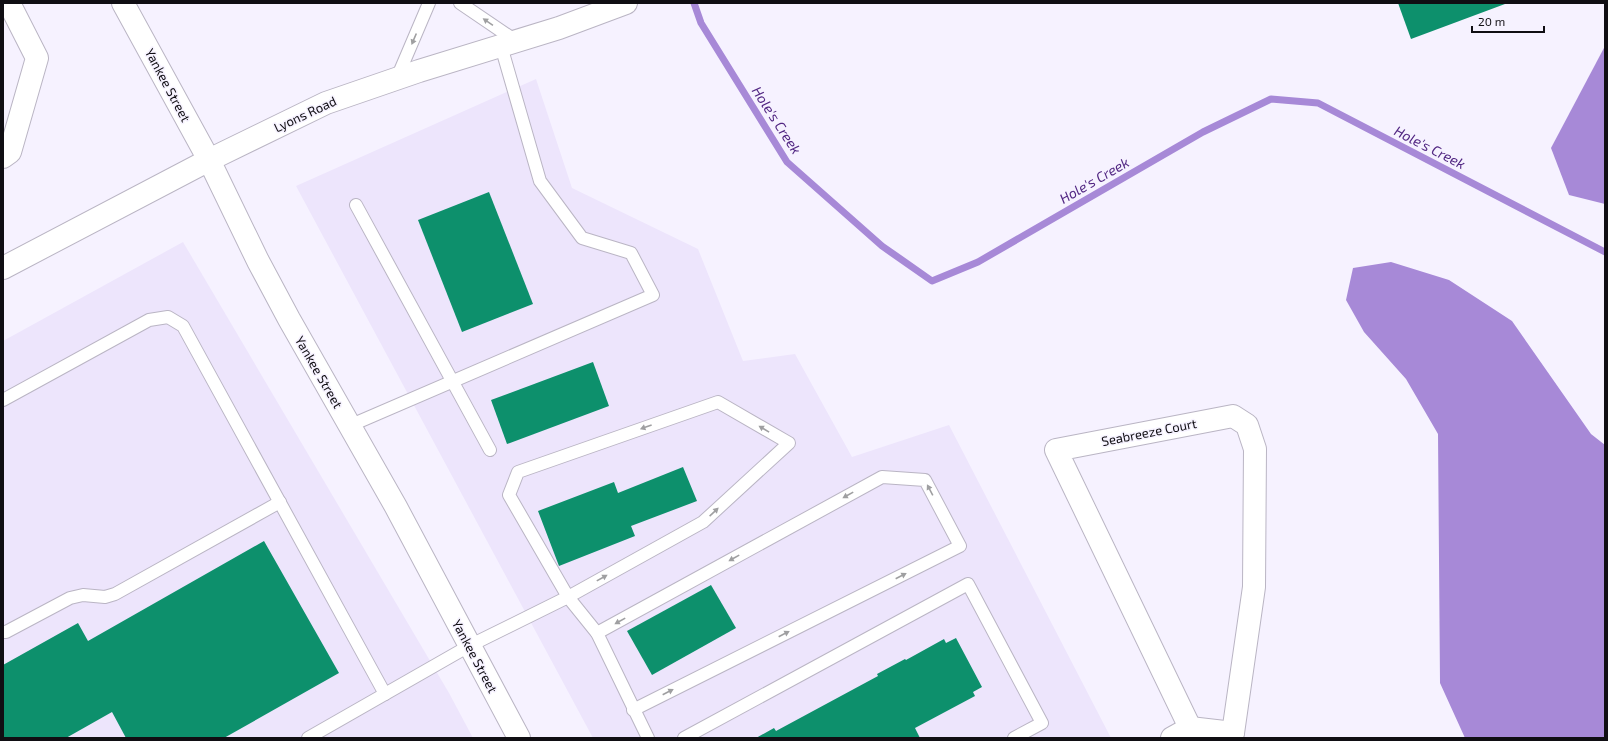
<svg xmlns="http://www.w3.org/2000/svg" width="1608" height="741" font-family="'Exo 2',sans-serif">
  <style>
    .built { fill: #ede5fc }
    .water { fill: #a789d7 }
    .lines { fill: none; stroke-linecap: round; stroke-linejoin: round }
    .stream { stroke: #a789d7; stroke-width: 7 }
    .building { fill: #0d906c }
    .lane-casing { stroke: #bab5c4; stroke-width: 14 }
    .street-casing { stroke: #bab5c4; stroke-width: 24 }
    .secondary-casing { stroke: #bab5c4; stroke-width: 24 }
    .lane { stroke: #fff; stroke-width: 12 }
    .street { stroke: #fff; stroke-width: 22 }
    .secondary { stroke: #fff; stroke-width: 22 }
    .oneway { fill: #9f9fa1 }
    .labels { text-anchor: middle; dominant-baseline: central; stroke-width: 3; stroke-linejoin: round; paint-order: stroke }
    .street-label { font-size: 13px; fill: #100e13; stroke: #f6f2ff }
    .water-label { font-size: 14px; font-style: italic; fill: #522783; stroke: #f6f2ff }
  </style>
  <rect width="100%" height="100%" fill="#f6f2ff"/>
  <g class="built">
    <polygon points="536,79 572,188 698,249 743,361 795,354 852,457 949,425 1111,738 593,738 296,186"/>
    <polygon points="183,242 449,693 473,738 3,738 3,341"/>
  </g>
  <g class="water">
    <polygon points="1605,46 1605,204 1569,195 1551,148"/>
    <polygon points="1391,262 1449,280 1512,321 1591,434 1605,445 1605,738 1465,738 1440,683 1438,434 1406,379 1364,332 1346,300 1353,268"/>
  </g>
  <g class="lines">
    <polyline class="stream" points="694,3 701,23 787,162 882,246 932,281 978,262 1203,132 1271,99 1318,103 1605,252"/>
  </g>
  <g class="building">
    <polygon points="1398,3 1505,3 1505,4 1411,39"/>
    <polygon points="489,192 533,304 462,332 418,220"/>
    <polygon points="593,362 609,406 507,444 491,400"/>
    <polygon points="683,467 697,501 631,526 635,536 559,566 538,511 614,482 618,493"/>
    <polygon points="264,541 339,673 224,738 126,738 112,712 66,738 3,738 3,665 78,623 88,641"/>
    <polygon points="711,585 736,628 652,675 627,631"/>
    <polygon points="956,638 982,687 973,692 975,696 915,728 920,738 756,738 774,728 776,731 878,676 877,674 905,659 906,660 944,639 946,643"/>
  </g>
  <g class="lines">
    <defs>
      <g id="lane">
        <polyline points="460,3 516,41"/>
        <polyline points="397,78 429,3"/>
        <polyline points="356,205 490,450"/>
        <polyline points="3,400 149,320 168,317 183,326 385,694"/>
        <polyline points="349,426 653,295 631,253 582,238 540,181 501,46"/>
        <polyline points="3,632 6,632 70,598 83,595 105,597 115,594 280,502"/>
        <polyline points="597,633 882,477 925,480 960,546 633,710"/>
        <polyline points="308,738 469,646 568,597 703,522 789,443 718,402 518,472 509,495 568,597 597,633 648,738"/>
        <polyline points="684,738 968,584 1042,723 1014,738"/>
      </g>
      <g id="street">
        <polyline points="3,157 10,152 37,58 9,3"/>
        <polyline points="1172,738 1190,728 1233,733"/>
        <polyline points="1195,738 1056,450 1233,416 1247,425 1255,449 1254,587 1233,733"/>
      </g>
      <g id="secondary">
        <polyline points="123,3 209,160 258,261 289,319 396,507 519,738"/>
        <polyline points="3,268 209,160 326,103 419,71 559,28 626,3"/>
      </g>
    </defs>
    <use href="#lane" class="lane-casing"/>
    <use href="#street" class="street-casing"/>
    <use href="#secondary" class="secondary-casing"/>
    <use href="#lane" class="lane"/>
    <use href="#street" class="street"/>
    <use href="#secondary" class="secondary"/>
  </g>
  <defs><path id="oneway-solid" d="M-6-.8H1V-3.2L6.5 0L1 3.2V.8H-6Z"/></defs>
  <g class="oneway">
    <use href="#oneway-solid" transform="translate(488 22) rotate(-146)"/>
    <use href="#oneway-solid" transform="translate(414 39) rotate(113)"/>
    <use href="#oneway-solid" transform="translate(646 427) rotate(160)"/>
    <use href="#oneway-solid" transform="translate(764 429) rotate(-149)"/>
    <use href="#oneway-solid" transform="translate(930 490) rotate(-118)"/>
    <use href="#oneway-solid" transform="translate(848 495) rotate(151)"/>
    <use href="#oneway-solid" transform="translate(714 512) rotate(-43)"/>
    <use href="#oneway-solid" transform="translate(734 558) rotate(151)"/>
    <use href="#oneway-solid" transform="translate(901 576) rotate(-27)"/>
    <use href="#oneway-solid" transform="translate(602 578) rotate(-29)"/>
    <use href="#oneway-solid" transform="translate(620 621) rotate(151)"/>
    <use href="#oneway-solid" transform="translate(784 634) rotate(-27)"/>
    <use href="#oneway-solid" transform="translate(668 692) rotate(-27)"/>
  </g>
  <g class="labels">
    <g class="street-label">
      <text transform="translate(168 85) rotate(62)">Yankee Street</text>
      <text transform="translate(305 114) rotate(-25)">Lyons Road</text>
      <text transform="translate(319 372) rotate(60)">Yankee Street</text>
      <text transform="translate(1149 432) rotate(-11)">Seabreeze Court</text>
      <text transform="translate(475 656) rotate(62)">Yankee Street</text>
    </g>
    <g class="water-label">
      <text transform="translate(777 120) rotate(57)">Hole's Creek</text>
      <text transform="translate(1430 147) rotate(27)">Hole's Creek</text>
      <text transform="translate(1094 180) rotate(-30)">Hole's Creek</text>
    </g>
  </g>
  <rect width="1608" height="741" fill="none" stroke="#100e13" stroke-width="8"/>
  <path d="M1472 26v6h72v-6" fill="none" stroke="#100e13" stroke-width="2"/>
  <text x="1478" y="26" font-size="12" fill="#100e13" stroke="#f6f2ff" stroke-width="3" paint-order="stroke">20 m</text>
</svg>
